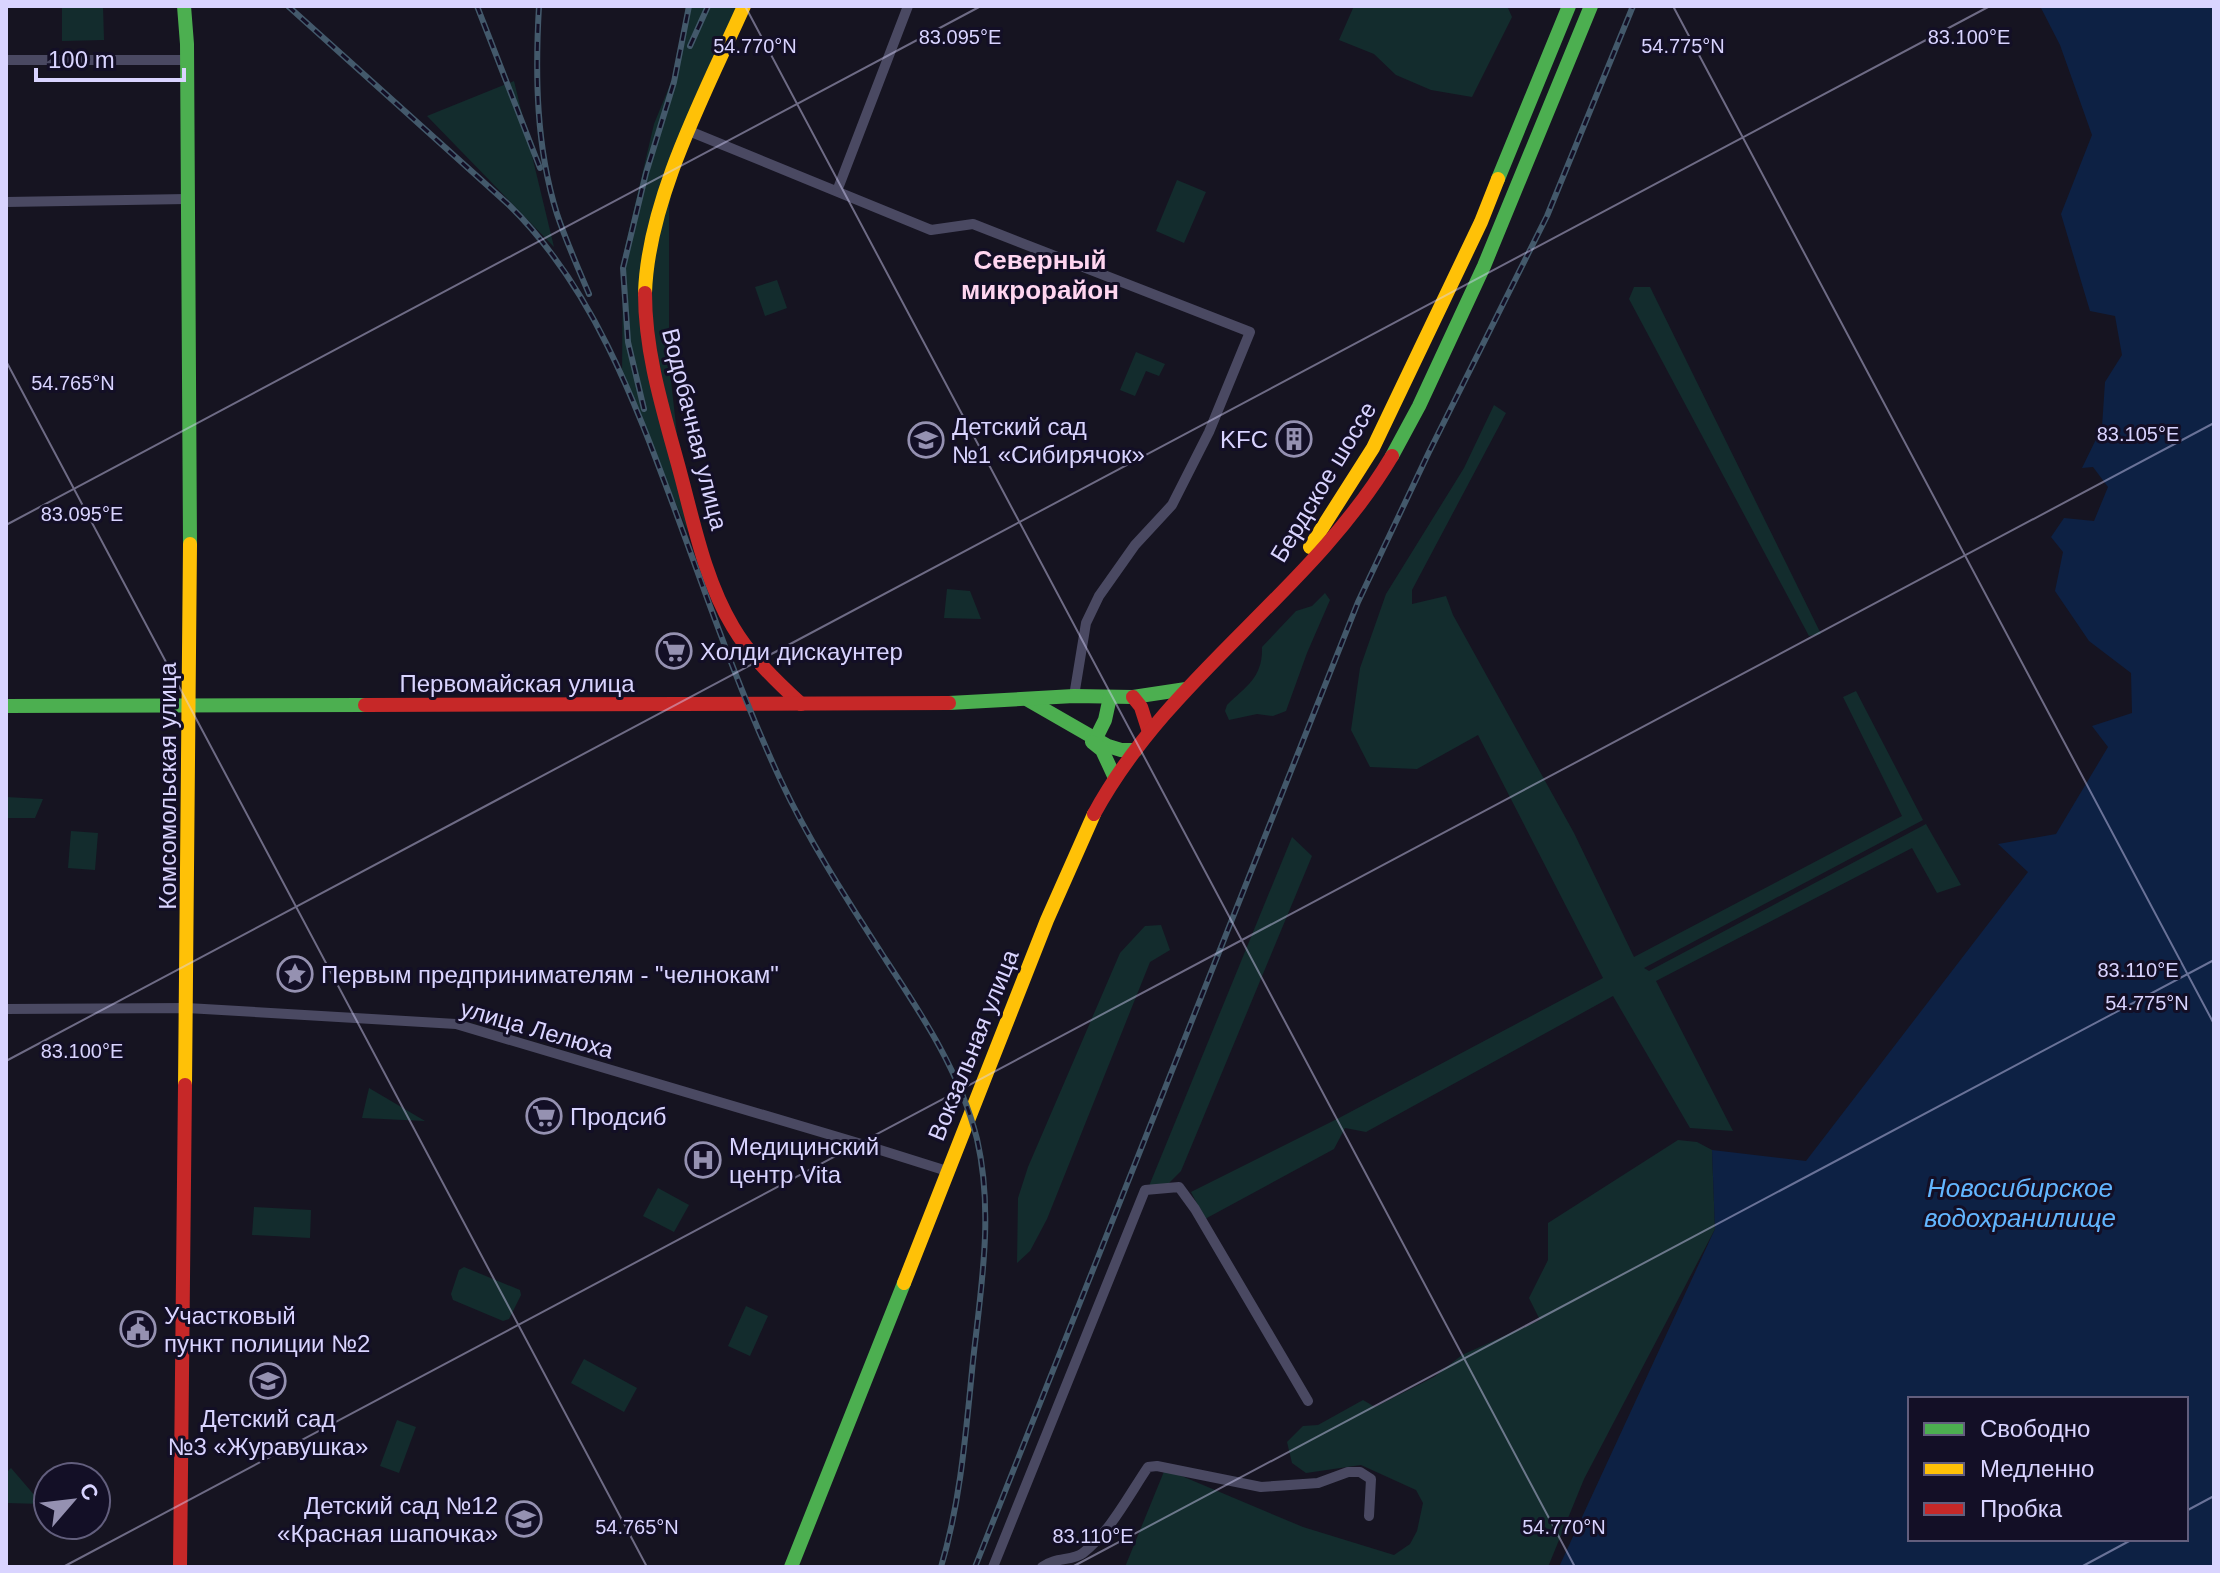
<svg xmlns="http://www.w3.org/2000/svg" width="2220" height="1573" font-family="Arial,sans-serif">
  <style>
    .green { fill: #132c2d }
    .water { fill: #0d2144; fill-rule: evenodd }
    .lines { fill: none; stroke-linecap: round; stroke-linejoin: round }
    .street { stroke: #4a4962; stroke-width: 10 }
    .fast { stroke: #4caf50; stroke-width: 14 }
    .slow { stroke: #ffc107; stroke-width: 14 }
    .jam { stroke: #c62828; stroke-width: 14 }
    .rail-casing { stroke: #43596b; stroke-width: 6 }
    .rail { stroke: #130f26; stroke-width: 3; stroke-dasharray: 9; stroke-linecap: butt }
    .ticks { fill: none; stroke: #d9d4ff; stroke-width: 2; stroke-opacity: 0.45 }
    .labels { text-anchor: middle; dominant-baseline: central; stroke-width: 6; stroke-linejoin: round; paint-order: stroke }
    .poi-label { font-size: 24px; fill: #d9d4ff; stroke: #130f26; text-anchor: start }
    .street-label { font-size: 24px; fill: #d9d4ff; stroke: #130f26 }
    .neighbourhood-label { font-size: 26px; font-weight: bold; fill: #ffd6f0; stroke: #130f26 }
    .water-label { font-size: 26px; font-style: italic; fill: #62b6ff; stroke: #130f26 }
    .ticks-label { font-size: 20px; text-anchor: middle; fill: #d9d4ff; stroke: #130f26; stroke-width: 6; stroke-linejoin: round; paint-order: stroke }
  </style>
  <rect width="100%" height="100%" fill="#161421"/>
  <g class="green">
    <polygon points="62,6 103,6 104,40 62,41"/>
    <polygon points="685,6 737,6 692,103 669,206 669,363 688,532 622,376 623,256 654,124 674,75 686,16"/>
    <polygon points="1354,6 1507,6 1512,17 1472,97 1431,90 1396,75 1374,54 1339,40"/>
    <polygon points="514,81 554,247 427,116"/>
    <polygon points="1177,180 1206,192 1184,243 1156,231"/>
    <polygon points="777,280 787,308 765,316 755,287"/>
    <polygon points="1634,287 1650,287 1821,634 1809,636 1629,299"/>
    <polygon points="1136,352 1165,364 1159,376 1146,371 1135,396 1120,390"/>
    <polygon points="1494,405 1506,413 1412,590 1412,604 1446,596 1453,615 1574,833 1634,957 1902,816 1843,697 1856,691 1923,820 1644,968 1649,971 1926,824 1961,885 1937,893 1912,848 1656,981 1733,1131 1690,1128 1613,996 1366,1132 1345,1128 1334,1149 1205,1219 1191,1192 1339,1118 1603,978 1478,735 1417,769 1370,767 1351,730 1360,668 1386,594 1464,468"/>
    <polygon points="947,589 970,591 981,619 944,618"/>
    <path d="M1325 593 1330 600 1307 653 1286 711 1273 716 1257 714 1229 720 1225 711 1227 705C1247 686 1263 677 1262 647L1296 611 1312 606Z"/>
    <polygon points="6,797 43,799 35,818 6,818"/>
    <polygon points="71,831 98,833 95,870 68,868"/>
    <polygon points="1292,837 1312,856 1181,1171 1161,1191 1149,1186"/>
    <polygon points="1161,925 1170,950 1150,962 1047,1219 1030,1251 1017,1263 1018,1198 1028,1167 1120,953 1145,926"/>
    <polygon points="369,1088 425,1121 362,1118"/>
    <polygon points="1678,1140 1697,1142 1712,1150 1715,1229 1584,1479 1548,1567 1125,1567 1165,1469 1303,1527 1394,1555 1410,1544 1417,1531 1423,1503 1416,1490 1361,1465 1306,1473 1292,1463 1287,1442 1303,1426 1318,1425 1363,1400 1375,1407 1434,1377 1462,1355 1540,1320 1529,1298 1548,1260 1548,1223"/>
    <polygon points="658,1188 689,1205 674,1232 643,1216"/>
    <polygon points="254,1207 311,1210 310,1238 252,1235"/>
    <polygon points="464,1267 520,1290 521,1295 509,1319 503,1321 453,1300 451,1294 459,1270"/>
    <polygon points="746,1306 768,1316 750,1356 728,1346"/>
    <polygon points="584,1359 637,1388 624,1412 571,1383"/>
    <polygon points="397,1420 416,1427 399,1473 380,1466"/>
    <polygon points="11,1468 42,1504 6,1503 6,1473"/>
  </g>
  <path class="water" d="M2040 6H2214V1567H1559L1715 1229 1712 1150 1806 1161 2028 872 1998 844 2056 834 2108 747 2092 726 2132 713 2131 673 2089 641 2055 591 2063 552 2051 537 2064 518 2094 521 2108 487 2093 467 2082 468 2102 427 2105 382 2122 355 2115 316 2090 311 2061 214 2092 135 2060 45ZM1910 1399H2186V1539H1910Z"/>
  <g class="lines">
    <g class="street">
      <polyline points="6,60 187,60"/>
      <polyline points="689,131 931,230 973,224 1250,332 1209,432 1172,505 1135,545 1099,596 1086,623 1074,696"/>
      <polyline points="837,191 908,6"/>
      <polyline points="6,202 187,199"/>
      <polyline points="6,1009 187,1008 456,1024 858,1143 947,1171"/>
      <polyline points="993,1567 1145,1190 1179,1187 1195,1209 1308,1401"/>
      <path d="M1042 1567C1055 1557 1073 1561 1083 1553 1110 1532 1129 1495 1148 1467L1157 1466 1261 1487 1318 1483 1348 1472H1360L1371 1479 1369 1516"/>
    </g>
    <g class="fast">
      <polyline points="184,6 187,44 190,544"/>
      <polyline points="1498,179 1569,6"/>
      <polyline points="1392,456 1419,406 1484,266 1591,6"/>
      <polyline points="1028,700 1108,746 1121,750 1136,750"/>
      <polyline points="949,703 1074,696 1133,697 1186,689"/>
      <polyline points="6,706 365,705"/>
      <polyline points="1095,740 1105,720 1110,697"/>
      <polyline points="1092,742 1102,750 1115,778"/>
      <polyline points="791,1567 904,1283"/>
    </g>
    <g class="slow">
      <path d="M645 293C648 199 706 91 744 6"/>
      <polyline points="1310,547 1373,448 1481,222 1498,179"/>
      <polyline points="185,1085 190,544"/>
      <polyline points="904,1283 1047,920 1094,814"/>
    </g>
    <g class="jam">
      <path d="M645 293C645 355 664 413 680 472 694 524 705 580 733 627 750 656 776 681 801 704"/>
      <polyline points="1133,697 1141,707 1149,732"/>
      <polyline points="365,705 949,703"/>
      <path d="M1094 814C1169 675 1312 591 1392 456"/>
      <polyline points="180,1567 185,1085"/>
    </g>
    <defs>
      <g id="rail">
        <path d="M288 6 509 205C593 287 635 402 675 510 708 600 740 693 781 781 809 841 846 898 882 954 920 1012 960 1071 977 1139 994 1213 981 1287 973 1361 966 1430 961 1500 941 1567"/>
        <polyline points="477,6 540,168"/>
        <path d="M539 6C535 75 536 147 557 214 566 241 578 268 589 294"/>
        <polyline points="690,46 708,6"/>
        <polyline points="644,409 628,342 623,268 646,173 674,82 689,6"/>
        <polyline points="975,1567 1358,602 1429,452 1547,216 1633,6"/>
      </g>
    </defs>
    <use href="#rail" class="rail-casing"/>
    <use href="#rail" class="rail"/>
  </g>
  <path class="ticks" d="M745 6 1575 1567M1673 6 2214 1024M6 361 647 1567M6 525 981 6M6 1061 1990 6M2186 1511 2214 1496M63 1567 2214 423M1072 1567 2214 960M2081 1567 2133 1539"/>
  <defs>
    <symbol id="building-ring" viewBox="-11 -11 22 22"><circle r="9.5" fill="#130f26" stroke="#9591b1" stroke-width="1.5"/><path d="M-4-6H4V6H1V3H-1V6H-4ZM-2.5-4.3h1.7v1.8h-1.7ZM.8-4.3h1.7v1.8H.8ZM-2.5-1h1.7V.8h-1.7ZM.8-1h1.7V.8H.8Z" fill="#9591b1"/></symbol>
    <symbol id="school-ring" viewBox="-11 -11 22 22"><circle r="9.5" fill="#130f26" stroke="#9591b1" stroke-width="1.5"/><path d="M0-5L7-2L0 1L-7-2ZM-4 1L0 2.5L4 1V4Q0 6-4 4Z" fill="#9591b1"/></symbol>
    <symbol id="supermarket-ring" viewBox="-11 -11 22 22"><circle r="9.5" fill="#130f26" stroke="#9591b1" stroke-width="1.5"/><path d="M-6-5.5h2.5l.6 2H6L4.5 2H-2.5L-4.4-4H-6ZM-1.5 3.2a1.3 1.3 0 1 0 .1 0ZM3 3.2a1.3 1.3 0 1 0 .1 0Z" fill="#9591b1"/></symbol>
    <symbol id="sight-ring" viewBox="-11 -11 22 22"><circle r="9.5" fill="#130f26" stroke="#9591b1" stroke-width="1.5"/><path d="M0-6L1.8-2.2L6-1.7L2.9 1.2L3.7 5.4L0 3.3L-3.7 5.4L-2.9 1.2L-6-1.7L-1.8-2.2Z" fill="#9591b1"/></symbol>
    <symbol id="hospital-ring" viewBox="-11 -11 22 22"><circle r="9.5" fill="#130f26" stroke="#9591b1" stroke-width="1.5"/><path d="M-5-5h3v3.5h4V-5h3V5h-3V1.5h-4V5h-3Z" fill="#9591b1"/></symbol>
    <symbol id="civic-ring" viewBox="-11 -11 22 22"><circle r="9.5" fill="#130f26" stroke="#9591b1" stroke-width="1.5"/><path d="M-.6-6.5H3V-4.5H.6V-3L4-1V1h2V6H-6V1h2V-1L-.6-3ZM-1.2 2.5V6h2.4V2.5Z" fill="#9591b1"/></symbol>
  </defs>
  <g fill-rule="evenodd">
    <use href="#building-ring" x="1274" y="419" width="40" height="40"/>
    <use href="#school-ring" x="906" y="420" width="40" height="40"/>
    <use href="#supermarket-ring" x="654" y="631" width="40" height="40"/>
    <use href="#sight-ring" x="275" y="954" width="40" height="40"/>
    <use href="#supermarket-ring" x="524" y="1096" width="40" height="40"/>
    <use href="#hospital-ring" x="683" y="1140" width="40" height="40"/>
    <use href="#civic-ring" x="118" y="1309" width="40" height="40"/>
    <use href="#school-ring" x="248" y="1361" width="40" height="40"/>
    <use href="#school-ring" x="504" y="1499" width="40" height="40"/>
  </g>
  <g class="labels">
    <g class="poi-label">
      <text x="952" y="426">Детский сад<tspan x="952" dy="28">№1 «Сибирячок»</tspan></text>
      <text x="1268" y="439" text-anchor="end">KFC</text>
      <text x="700" y="651">Холди дискаунтер</text>
      <text x="321" y="974">Первым предпринимателям - "челнокам"</text>
      <text x="570" y="1116">Продсиб</text>
      <text x="729" y="1146">Медицинский<tspan x="729" dy="28">центр Vita</tspan></text>
      <text x="164" y="1315">Участковый<tspan x="164" dy="28">пункт полиции №2</tspan></text>
      <text x="268" y="1418" text-anchor="middle">Детский сад<tspan x="268" dy="28">№3 «Журавушка»</tspan></text>
      <text x="498" y="1505" text-anchor="end">Детский сад №12<tspan x="498" dy="28">«Красная шапочка»</tspan></text>
    </g>
    <g class="street-label">
      <text transform="translate(695 429) rotate(76)">Водобачная улица</text>
      <text transform="translate(1323 482) rotate(-59)">Бердское шоссе</text>
      <text x="517" y="683">Первомайская улица</text>
      <text transform="translate(167 786) rotate(-90)">Комсомольская улица</text>
      <text transform="translate(537 1029) rotate(16)">улица Лелюха</text>
      <text transform="translate(973 1045) rotate(-68)">Вокзальная улица</text>
    </g>
    <g class="neighbourhood-label">
      <text x="1040" y="260">Северный<tspan x="1040" dy="30">микрорайон</tspan></text>
    </g>
    <g class="water-label">
      <text x="2020" y="1188">Новосибирское<tspan x="2020" dy="30">водохранилище</tspan></text>
    </g>
  </g>
  <g class="ticks-label">
    <text x="960" y="44">83.095°E</text>
    <text x="1969" y="44">83.100°E</text>
    <text x="755" y="53">54.770°N</text>
    <text x="1683" y="53">54.775°N</text>
    <text x="73" y="390">54.765°N</text>
    <text x="2138" y="441">83.105°E</text>
    <text x="82" y="521">83.095°E</text>
    <text x="2138" y="977">83.110°E</text>
    <text x="2147" y="1010">54.775°N</text>
    <text x="82" y="1058">83.100°E</text>
    <text x="637" y="1534">54.765°N</text>
    <text x="1564" y="1534">54.770°N</text>
    <text x="1093" y="1543">83.110°E</text>
  </g>
  <rect width="2220" height="1573" fill="none" stroke="#d9d4ff" stroke-width="16"/>
  <rect x="1908" y="1397" width="280" height="144" fill="#130f26" stroke="#625e7d" stroke-width="2"/>
  <rect x="1924" y="1423" width="40" height="12" fill="#4caf50" stroke="#625e7d" stroke-width="2"/>
  <text x="1980" y="1437" font-size="24" fill="#d9d4ff">Свободно</text>
  <rect x="1924" y="1463" width="40" height="12" fill="#ffc107" stroke="#625e7d" stroke-width="2"/>
  <text x="1980" y="1477" font-size="24" fill="#d9d4ff">Медленно</text>
  <rect x="1924" y="1503" width="40" height="12" fill="#c62828" stroke="#625e7d" stroke-width="2"/>
  <text x="1980" y="1517" font-size="24" fill="#d9d4ff">Пробка</text>
  <g transform="translate(72 1501) rotate(62)"><circle r="38" fill="#130f26" stroke="#625e7d" stroke-width="2"/>
  <path d="M0-6L14 30L0 20L-14 30Z" fill="#9591b1"/>
  <text y="-12" font-size="22" font-weight="bold" text-anchor="middle" fill="#d9d4ff">С</text>
  </g>
  <path d="M36 68v12h148v-12" fill="none" stroke="#d9d4ff" stroke-width="4"/>
  <text x="48" y="68" font-size="24" fill="#d9d4ff" stroke="#130f26" stroke-width="6" paint-order="stroke">100 m</text>
</svg>
